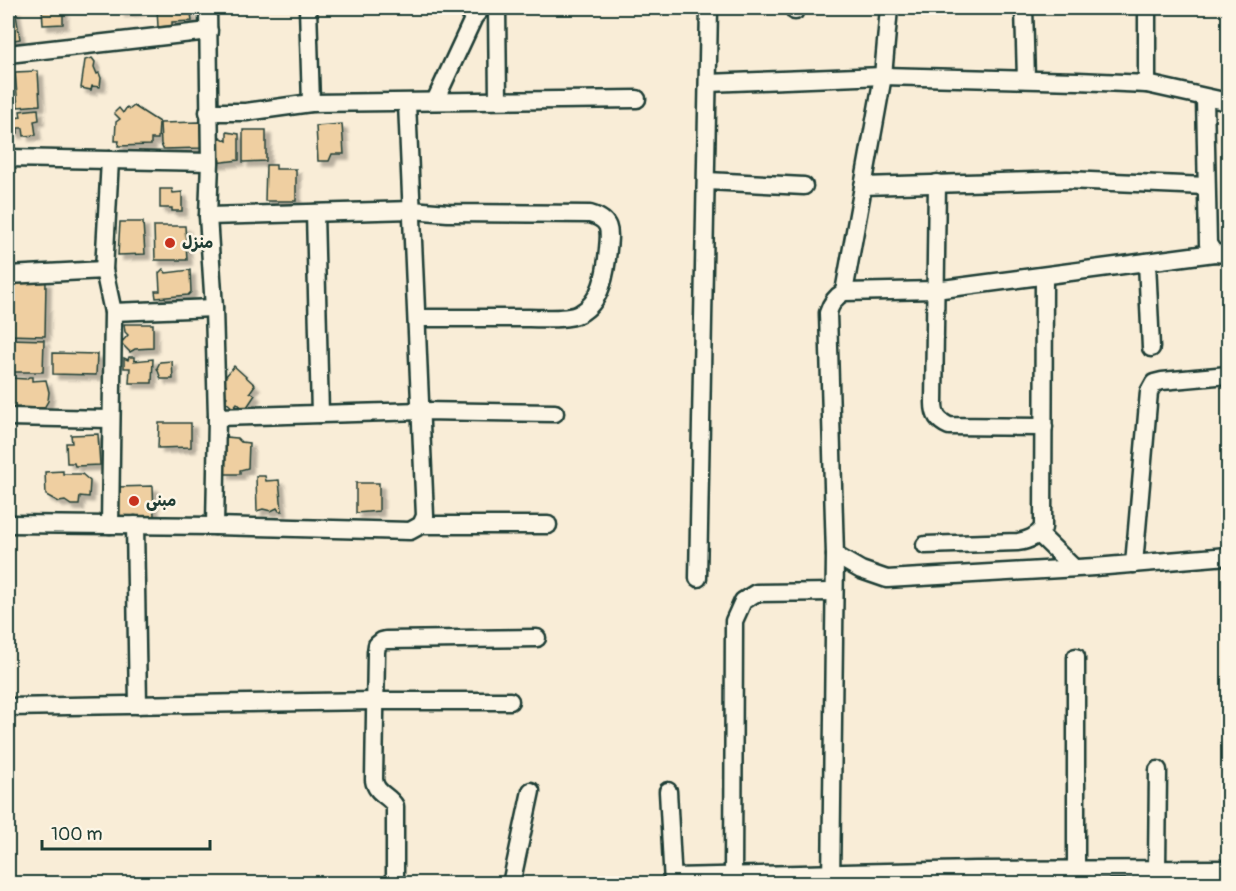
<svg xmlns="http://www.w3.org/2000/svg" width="1236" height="891" font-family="Pangolin,'Playpen Sans Arabic',sans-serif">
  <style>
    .building { fill: #efcfa1; stroke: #1f3d34; stroke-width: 1.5; filter: url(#shadow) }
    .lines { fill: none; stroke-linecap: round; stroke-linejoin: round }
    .minor-casing { stroke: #1f3d34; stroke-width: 21 }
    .minor { stroke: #fcf5e5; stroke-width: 16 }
    .poi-dot { fill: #c8321e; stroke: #fcf5e5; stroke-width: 2 }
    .labels { text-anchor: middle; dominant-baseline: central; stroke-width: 5; stroke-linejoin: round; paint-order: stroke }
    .poi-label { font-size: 16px; font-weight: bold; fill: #1f3d34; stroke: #fcf5e5; text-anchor: start }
  </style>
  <defs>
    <filter id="shadow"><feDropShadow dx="5" dy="5" stdDeviation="1.5" flood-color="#0004"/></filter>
  </defs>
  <rect width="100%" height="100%" fill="#f9edd7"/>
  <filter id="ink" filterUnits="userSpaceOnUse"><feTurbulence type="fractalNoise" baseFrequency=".0167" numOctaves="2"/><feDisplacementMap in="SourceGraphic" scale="12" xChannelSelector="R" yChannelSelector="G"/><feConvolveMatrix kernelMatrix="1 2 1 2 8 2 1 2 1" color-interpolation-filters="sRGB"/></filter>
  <g filter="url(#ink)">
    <g class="building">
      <polygon points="42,8 63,8 63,24 43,25"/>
      <polygon points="119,8 140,8 140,10 120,12"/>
      <polygon points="157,8 188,8 185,8 185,13 191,13 192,21 172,22 172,26 158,27"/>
      <polygon points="15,9 20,39 8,41 8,10"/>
      <polygon points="92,58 95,62 94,67 97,74 99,73 101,78 100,87 92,86 91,90 81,88 85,60"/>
      <polygon points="38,71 40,105 18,107 15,72"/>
      <polygon points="134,106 159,122 158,139 151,139 151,145 118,146 119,141 115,141 116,122 120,119 114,113 119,108 123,113 127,107 130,109"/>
      <polygon points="38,109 39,120 34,121 36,135 24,136 23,128 18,128 18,133 14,133 13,118 21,117 20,111"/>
      <polygon points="200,122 201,148 163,149 161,144 160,123"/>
      <polygon points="342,124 344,154 332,154 329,161 318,161 316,126"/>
      <polygon points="243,130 266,130 266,161 243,162"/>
      <polygon points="227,132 239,134 239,160 215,163 214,142 220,137 227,141"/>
      <polygon points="266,165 276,165 276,169 296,169 296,201 265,201"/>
      <polygon points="160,189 172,189 173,193 182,192 182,211 172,211 172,208 160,208"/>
      <polygon points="120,222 143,222 145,254 118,255"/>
      <polygon points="154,226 185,226 187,260 155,260"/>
      <polygon points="163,269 166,273 190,270 191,292 188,295 156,298 155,291 160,291 159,273"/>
      <polygon points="9,281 46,281 45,336 8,335"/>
      <polygon points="124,324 153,324 153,348 135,349 130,352 121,343 128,335 125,332"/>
      <polygon points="9,339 44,340 43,372 9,372"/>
      <polygon points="53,353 97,354 96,375 53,374"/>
      <polygon points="129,357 134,357 134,361 153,359 152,383 129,383 130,368 124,368 124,358 128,360"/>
      <polygon points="172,361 173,379 161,379 157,368 160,362"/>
      <polygon points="234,366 255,385 250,392 255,395 245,410 237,403 233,408 225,401 227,397 220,390 226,385 222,381"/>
      <polygon points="29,377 32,377 32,381 46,380 49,392 48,401 44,408 8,407 9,378 26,379"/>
      <polygon points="159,423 191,423 191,447 158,448"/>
      <polygon points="98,434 100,465 75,466 74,463 67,463 66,443 72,443 71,435"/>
      <polygon points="226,437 237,438 241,442 249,443 248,468 240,470 240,474 225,474"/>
      <polygon points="63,471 63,474 82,474 90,481 89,497 80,496 79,505 71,505 65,501 59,502 46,495 45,472"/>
      <polygon points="256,476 265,476 266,481 279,480 282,511 279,511 277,508 271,511 263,509 257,511"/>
      <polygon points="356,483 379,483 379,511 356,513"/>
      <polygon points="153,486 154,516 114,516 116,487"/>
    </g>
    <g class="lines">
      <defs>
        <g id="minor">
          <polyline points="208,8 210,162 208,216 214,308 217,417 215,526"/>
          <polyline points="308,8 311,103"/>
          <polyline points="497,8 498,100"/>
          <polyline points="1024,8 1026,79"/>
          <polyline points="1147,8 1147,84"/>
          <polyline points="795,11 795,8"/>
          <polyline points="8,54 209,31"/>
          <polyline points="708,83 883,76 1078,81 1147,84 1228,102"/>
          <polyline points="1205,98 1208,244 1214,253 1228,254"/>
          <polyline points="435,101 474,17 482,8"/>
          <polyline points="208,112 246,112 311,103 637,99"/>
          <polyline points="8,158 210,162"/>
          <polyline points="110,160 104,270 113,312 110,525"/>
          <polyline points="707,181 804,186"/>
          <path d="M937 183 934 403C934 415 938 421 949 426L1044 427"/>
          <polyline points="863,186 1067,180 1206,186"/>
          <polyline points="315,213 320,414"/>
          <path d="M208 216 412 210 448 213 590 214C611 220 610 230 608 249 606 272 602 302 579 314 568 320 542 318 529 318 492 318 455 318 417 318"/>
          <polyline points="1147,262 1151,348"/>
          <polyline points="8,275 104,270"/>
          <polyline points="844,292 883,76 889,8"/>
          <polyline points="113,312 214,308"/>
          <polyline points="8,417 110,419"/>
          <polyline points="217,417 422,411 555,413"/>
          <polyline points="8,524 215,526 410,531 421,525 425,516 407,103"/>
          <polyline points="135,525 138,705"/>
          <polyline points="421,525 548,525"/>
          <polyline points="1039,534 1074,568"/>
          <path d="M925 545 1018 542C1029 540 1036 537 1043 528L1044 276"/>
          <polyline points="835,555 861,570 887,579 1095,567 1228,556"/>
          <polyline points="1134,564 1149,392 1154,383 1162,381 1228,375"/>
          <polyline points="698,578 709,8"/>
          <polyline points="1076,657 1076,869"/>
          <polyline points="8,707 375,701 510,701"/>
          <polyline points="668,791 673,884"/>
          <polyline points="1157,869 1158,770"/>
          <polyline points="673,877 976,870 1228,869"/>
          <path d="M395 884V806C389 795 376 794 374 780L376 652 377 645 382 641 386 640 537 638"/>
          <polyline points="511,884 531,791"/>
          <polyline points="733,884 734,621 743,601 756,593 834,592"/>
          <path d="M831 884 835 555 828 313C831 303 835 297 844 292L935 290 1214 253"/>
        </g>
      </defs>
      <use href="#minor" class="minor-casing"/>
      <use href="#minor" class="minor"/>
    </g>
  </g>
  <g class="poi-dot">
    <circle cx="170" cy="243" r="6"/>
    <circle cx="134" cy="501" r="6"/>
  </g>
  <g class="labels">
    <g class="poi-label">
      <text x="182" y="243">منزل</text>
      <text x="146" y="501">مبنى</text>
    </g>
  </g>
  <rect width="1236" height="891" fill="none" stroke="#fcf5e5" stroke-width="30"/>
  <rect x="15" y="15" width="1206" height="861" fill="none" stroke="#1f3d34" stroke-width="2" filter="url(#ink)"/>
  <path d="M42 840v9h168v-9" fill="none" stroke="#1f3d34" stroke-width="3"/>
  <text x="51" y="840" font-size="18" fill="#1f3d34" stroke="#fcf5e5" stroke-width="4.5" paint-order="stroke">100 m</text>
</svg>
